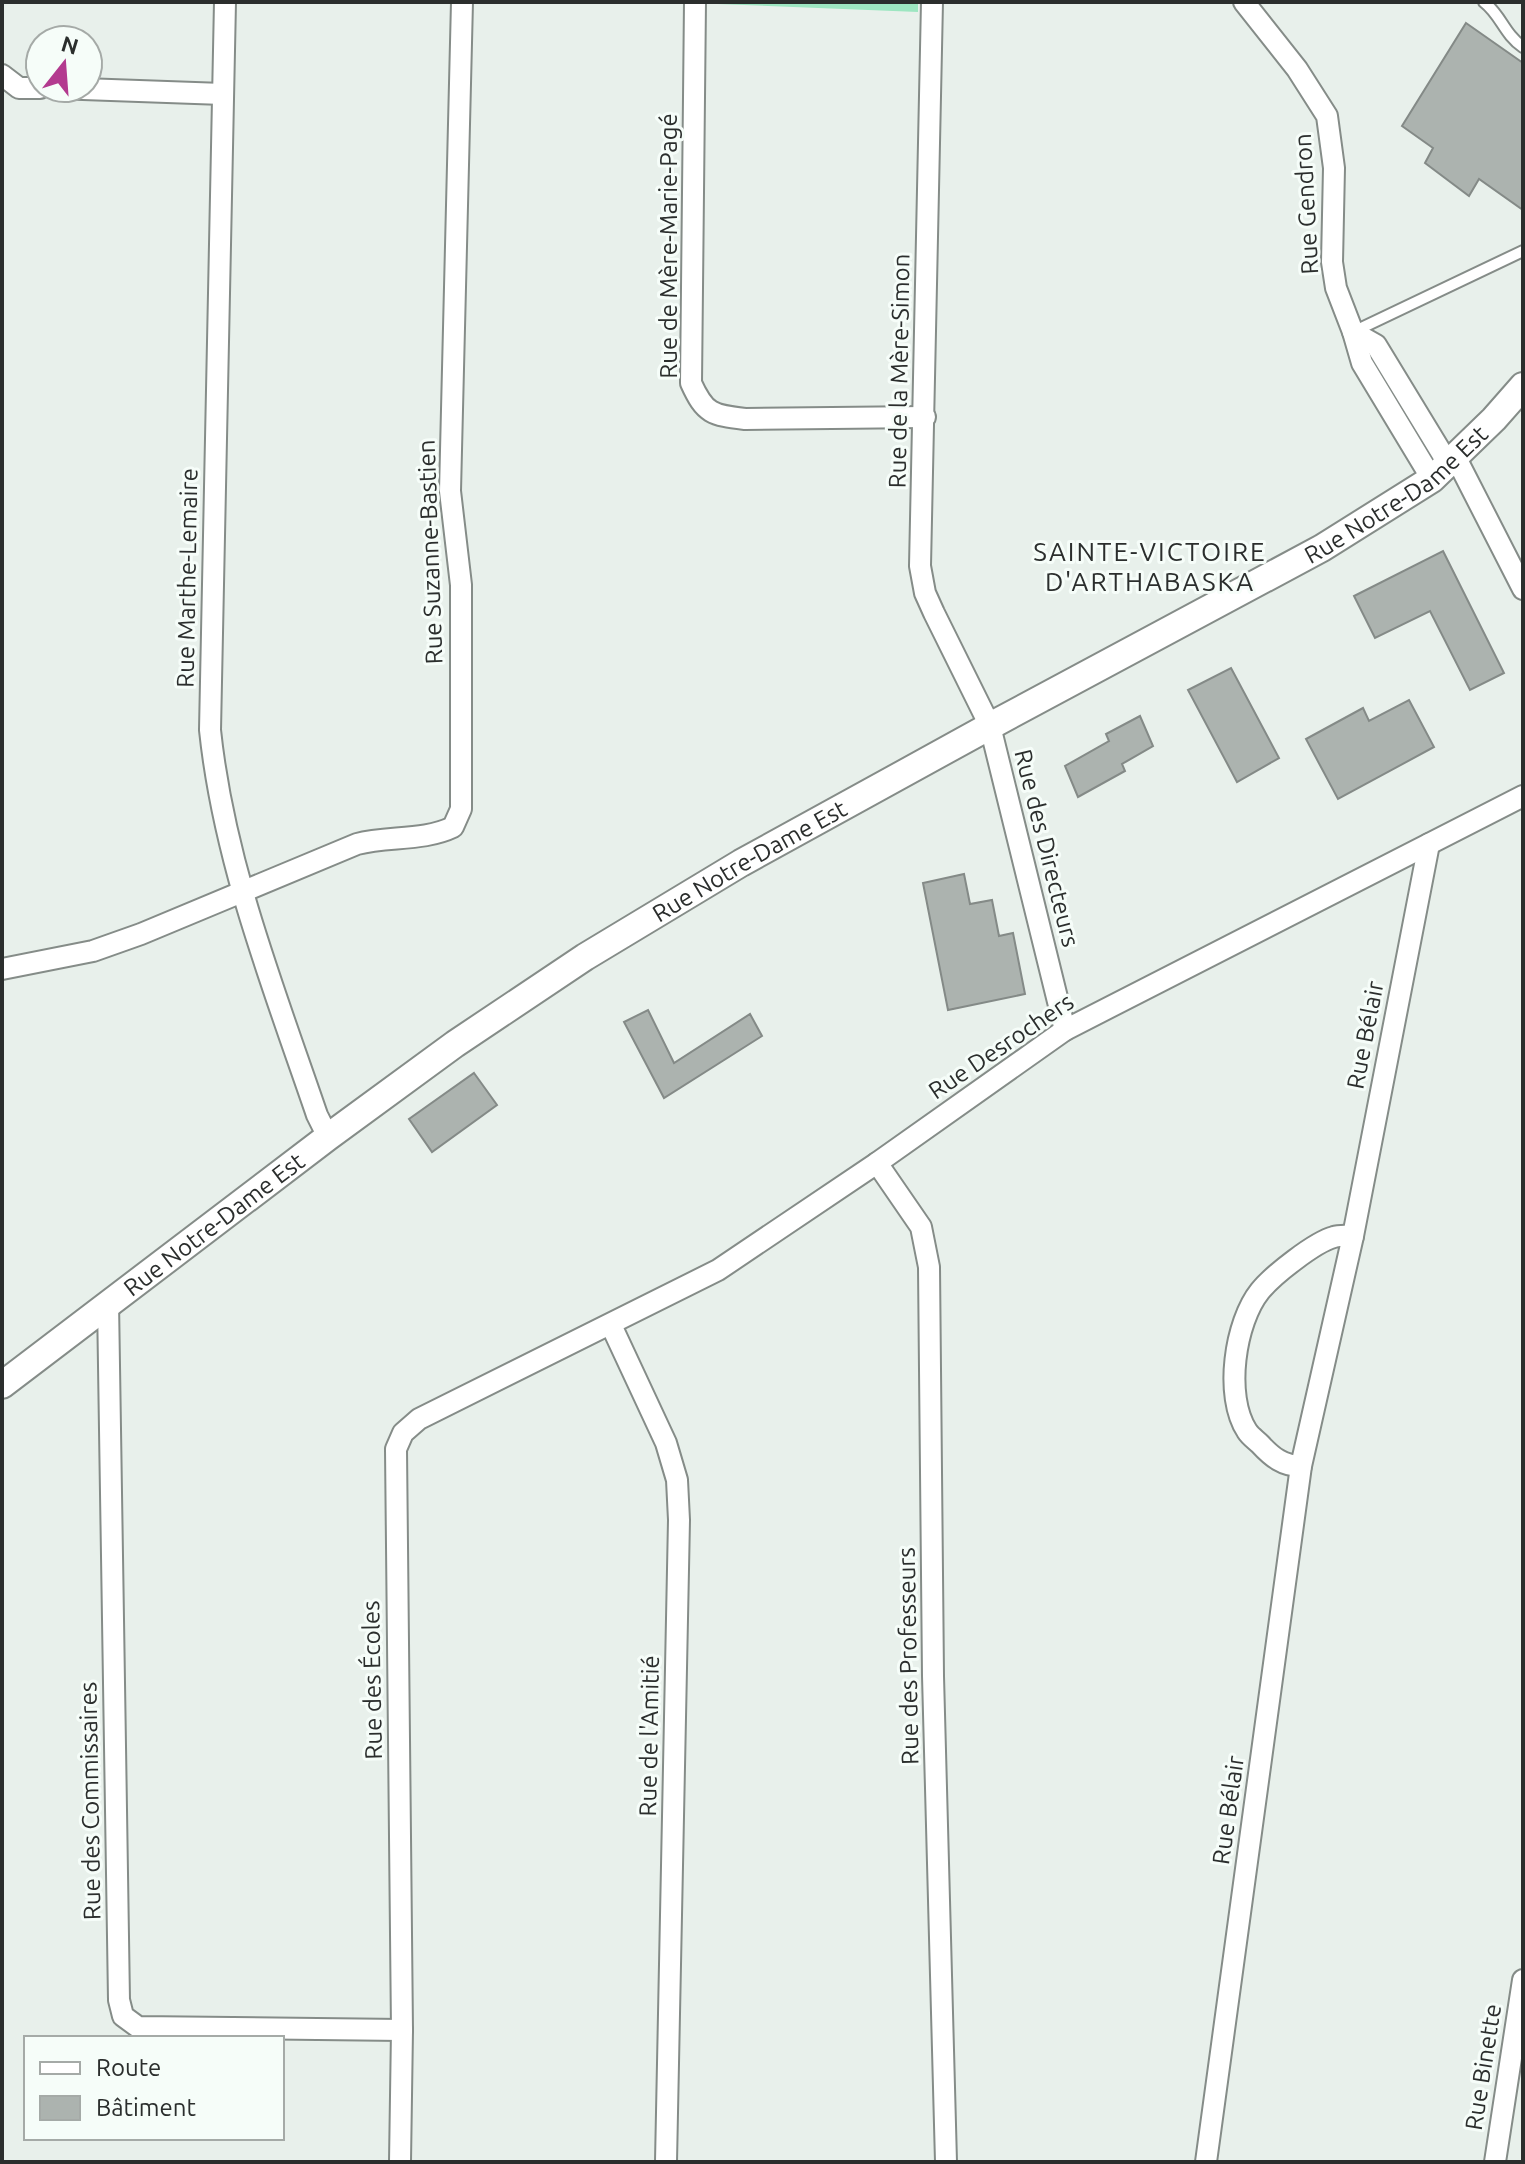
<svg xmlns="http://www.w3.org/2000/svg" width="1525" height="2164" font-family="Ubuntu,sans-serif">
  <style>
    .green { fill: #9de6c1 }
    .building { fill: #acb3af; stroke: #848a87; stroke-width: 2 }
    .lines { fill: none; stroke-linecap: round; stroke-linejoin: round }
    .service-casing { stroke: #858c88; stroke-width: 14 }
    .minor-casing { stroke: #858c88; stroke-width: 24 }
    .tertiary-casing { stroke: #858c88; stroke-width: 30 }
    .service { stroke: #fff; stroke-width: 10 }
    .minor { stroke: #fff; stroke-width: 20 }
    .tertiary { stroke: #fff; stroke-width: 26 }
    .labels { text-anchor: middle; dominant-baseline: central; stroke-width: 6; stroke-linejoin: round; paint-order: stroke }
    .street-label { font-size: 24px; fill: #2b2e2d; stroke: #f6fdf9 }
    .neighbourhood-label { font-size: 26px; letter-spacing: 2px; fill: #2b2e2d; stroke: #f6fdf9 }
  </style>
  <rect width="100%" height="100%" fill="#e8f0eb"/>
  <polygon class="green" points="717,2 918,2 918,12 717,4"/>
  <g class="building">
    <polygon points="1466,23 1523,63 1523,210 1479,179 1469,196 1425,163 1433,148 1402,126"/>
    <polygon points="1443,551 1504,673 1470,690 1430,611 1375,638 1354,596"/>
    <polygon points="1231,668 1279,758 1237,782 1188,690"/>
    <polygon points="1409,700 1434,747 1338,799 1306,739 1363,708 1369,721"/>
    <polygon points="1140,716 1153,746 1122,764 1125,771 1078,797 1065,766 1109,741 1106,734"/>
    <polygon points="964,874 970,904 992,900 999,936 1013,933 1025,994 948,1010 923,883"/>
    <polygon points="648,1010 674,1063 750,1014 762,1036 664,1098 624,1022"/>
    <polygon points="474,1073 497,1105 432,1152 409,1119"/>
  </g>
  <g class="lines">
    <defs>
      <g id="service">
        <path d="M1484 2C1501 15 1504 34 1523 47"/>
        <polyline points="1355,331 1523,251"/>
      </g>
      <g id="minor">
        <path d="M225 2 210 730C224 863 274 989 317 1115L328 1137"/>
        <path d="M695 2 691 383C705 414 712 415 745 419L925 417"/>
        <polyline points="932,2 920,566 925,593 934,613 990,726 1065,1030"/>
        <polyline points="1244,2 1297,69 1327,116 1334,168 1332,262 1336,288 1353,332 1362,363 1432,479"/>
        <polyline points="2,75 19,88 40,88"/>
        <polyline points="55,88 223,94"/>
        <polyline points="1353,332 1376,345 1449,465"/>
        <polyline points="1456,458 1523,589"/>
        <path d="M2 969 93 951 141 934 357 844C388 836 424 841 453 827L461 809V585L450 491 462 2"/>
        <polyline points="877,1163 921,1227 929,1267 933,1676 946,2162"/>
        <polyline points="108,1302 119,2000 123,2016 138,2027 402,2030"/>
        <polyline points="611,1325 666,1443 677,1480 679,1520 666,2162"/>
        <path d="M1301 1466C1283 1466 1272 1457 1260 1444 1256 1440 1250 1436 1247 1431 1224 1396 1235 1322 1260 1291 1273 1275 1315 1242 1334 1237 1340 1235 1347 1236 1353 1236"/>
        <polyline points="400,2162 402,2030 396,1449 403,1433 419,1419 718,1270 877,1163 1065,1030 1523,796"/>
        <polyline points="1206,2162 1301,1466 1353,1236 1429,844"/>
        <polyline points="1495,2162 1523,1980"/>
      </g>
      <g id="tertiary">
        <path id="s1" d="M2 1385 328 1137 455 1044 585 957 741 863 990 726 1322 548 1432 479 1494 419 1523 386"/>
      </g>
    </defs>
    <use href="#service" class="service-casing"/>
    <use href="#minor" class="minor-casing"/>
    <use href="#tertiary" class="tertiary-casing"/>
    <use href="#service" class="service"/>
    <use href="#minor" class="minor"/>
    <use href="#tertiary" class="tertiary"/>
  </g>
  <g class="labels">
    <g class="street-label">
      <text transform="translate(1306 204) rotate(-93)">Rue Gendron</text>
      <text transform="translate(668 246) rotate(-90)">Rue de Mère-Marie-Pagé</text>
      <text transform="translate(899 371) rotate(-89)">Rue de la Mère-Simon</text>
      <text stroke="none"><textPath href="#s1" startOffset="1658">Rue Notre-Dame Est</textPath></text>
      <text transform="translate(430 552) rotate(-92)">Rue Suzanne-Bastien</text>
      <text transform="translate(187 578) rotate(-89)">Rue Marthe-Lemaire</text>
      <text transform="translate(1047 848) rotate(76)">Rue des Directeurs</text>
      <text stroke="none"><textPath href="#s1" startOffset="914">Rue Notre-Dame Est</textPath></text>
      <text transform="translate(1365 1035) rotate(-79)">Rue Bélair</text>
      <text transform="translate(1001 1046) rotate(-34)">Rue Desrochers</text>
      <text stroke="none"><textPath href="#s1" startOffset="266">Rue Notre-Dame Est</textPath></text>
      <text transform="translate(908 1656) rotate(-91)">Rue des Professeurs</text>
      <text transform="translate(372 1680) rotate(-91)">Rue des Écoles</text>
      <text transform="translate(649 1736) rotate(-89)">Rue de l'Amitié</text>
      <text transform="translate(90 1801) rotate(-91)">Rue des Commissaires</text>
      <text transform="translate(1228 1810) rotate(-82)">Rue Bélair</text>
      <text transform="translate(1483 2067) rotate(-81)">Rue Binette</text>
    </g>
    <g class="neighbourhood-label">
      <text x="1150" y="551">SAINTE-VICTOIRE<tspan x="1150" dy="30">D'ARTHABASKA</tspan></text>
    </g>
  </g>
  <rect width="1525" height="2164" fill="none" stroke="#2b2e2d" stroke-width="8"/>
  <rect x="24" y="2036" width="260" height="104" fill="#f6fdf9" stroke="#a5aaa7" stroke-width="2"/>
  <rect x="40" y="2062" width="40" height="12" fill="#ffffff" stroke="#a5aaa7" stroke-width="2"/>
  <text x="96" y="2076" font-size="24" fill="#2b2e2d">Route</text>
  <rect x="40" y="2096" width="40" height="24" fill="#acb3af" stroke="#a5aaa7" stroke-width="2"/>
  <text x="96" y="2116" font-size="24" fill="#2b2e2d">Bâtiment</text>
  <g transform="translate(64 64) rotate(17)"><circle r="38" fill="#f6fdf9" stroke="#a5aaa7" stroke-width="2"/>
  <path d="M0-6L14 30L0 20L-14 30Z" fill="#b33a8f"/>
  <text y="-12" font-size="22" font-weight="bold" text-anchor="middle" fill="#2b2e2d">N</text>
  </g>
</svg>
